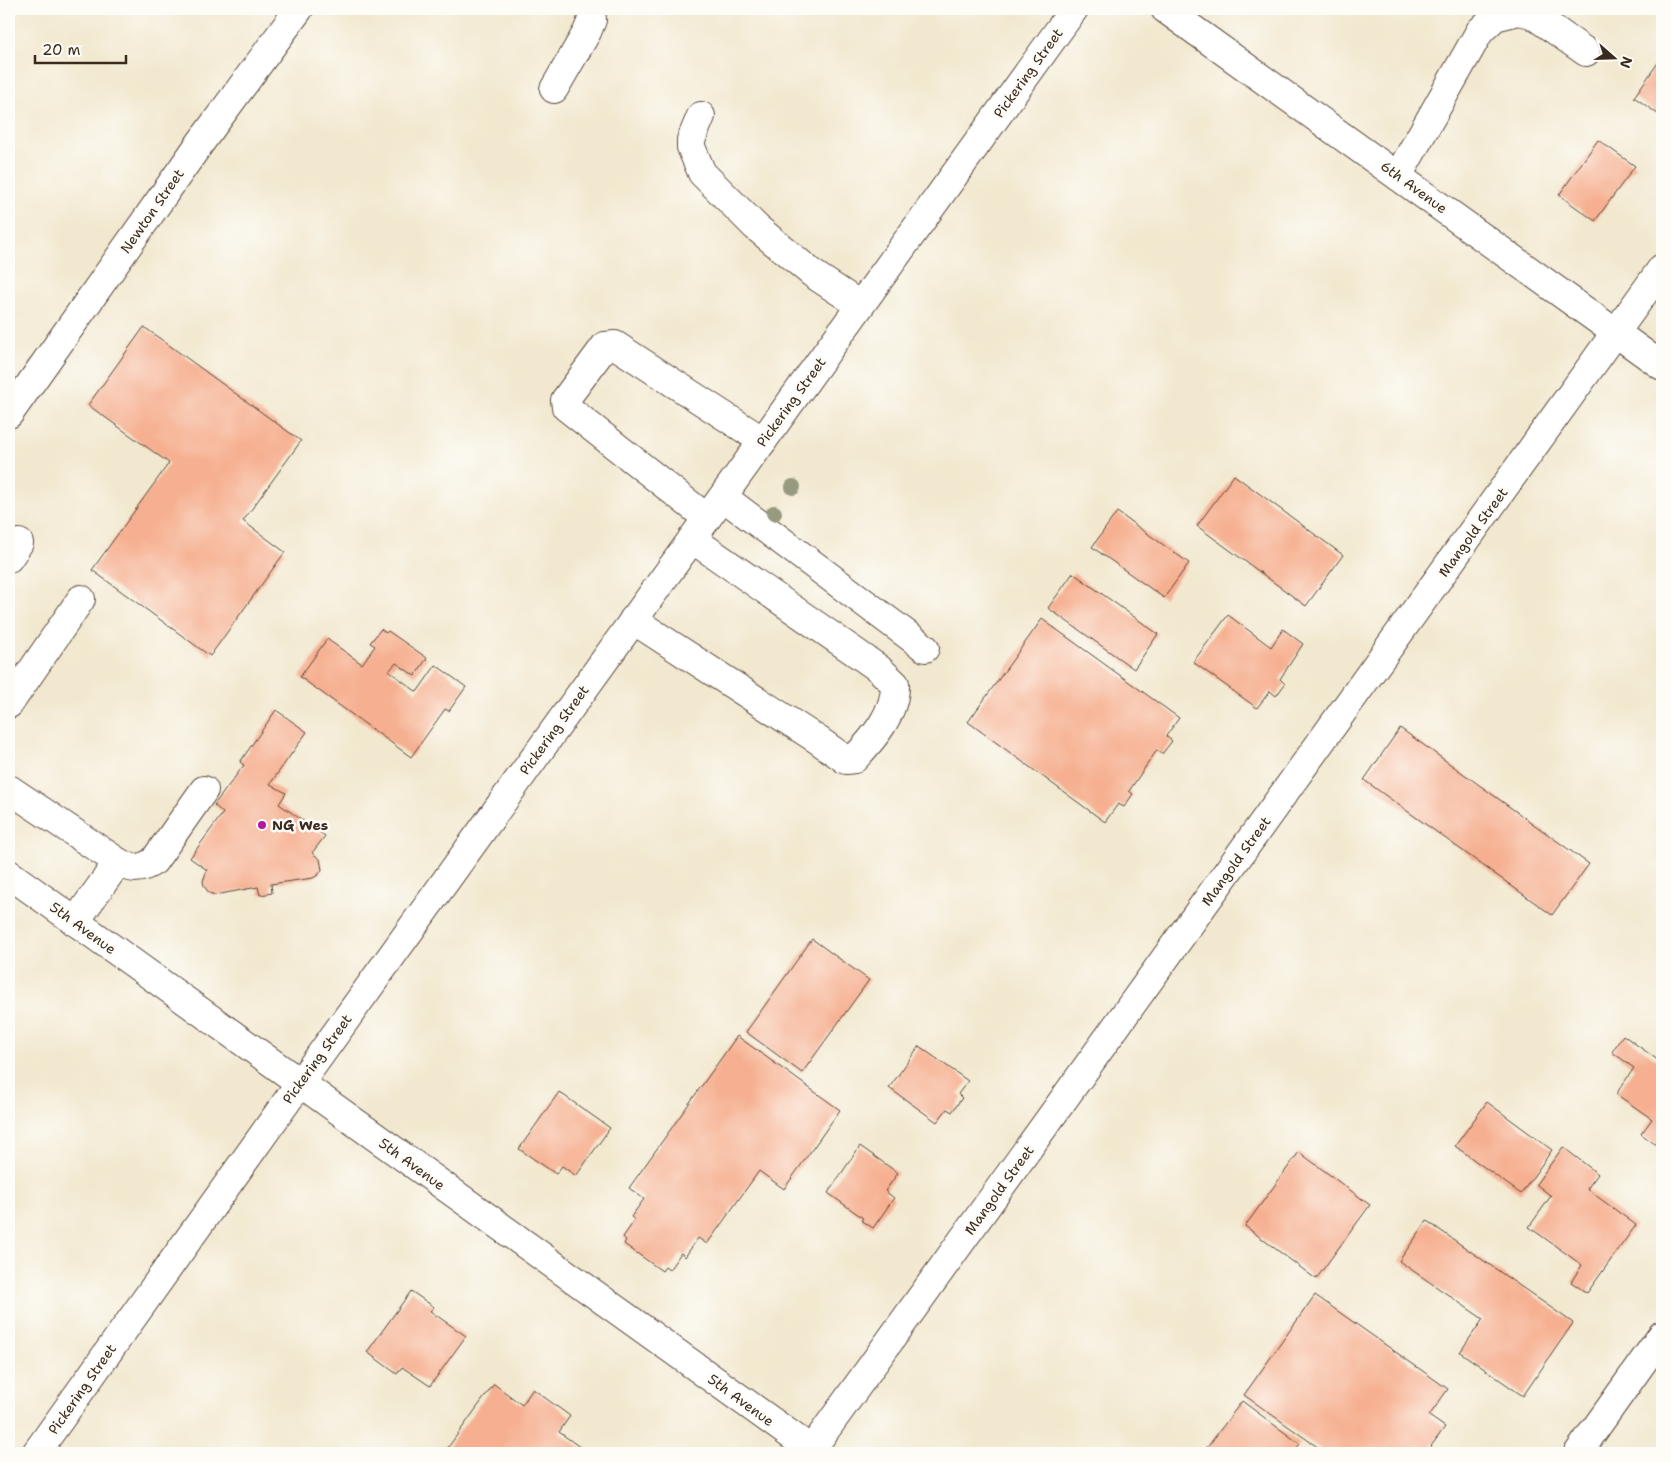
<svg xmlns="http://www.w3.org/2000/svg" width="1671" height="1462" font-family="'Shantell Sans',sans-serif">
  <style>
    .building { fill: #f6b091 }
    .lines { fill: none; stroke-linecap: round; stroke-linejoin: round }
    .minor-casing { stroke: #564639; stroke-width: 30 }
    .minor { stroke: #fff; stroke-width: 28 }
    .tree { fill: #989a80 }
    .poi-dot { fill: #b5179e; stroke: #fdfcf7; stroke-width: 2 }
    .labels { text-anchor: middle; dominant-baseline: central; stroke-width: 5; stroke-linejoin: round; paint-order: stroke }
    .street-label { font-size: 14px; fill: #3b2a1e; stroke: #fdfcf7 }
    .poi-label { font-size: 14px; font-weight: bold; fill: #3b2a1e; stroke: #fdfcf7; text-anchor: start }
  </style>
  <rect width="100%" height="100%" fill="#fdfcf7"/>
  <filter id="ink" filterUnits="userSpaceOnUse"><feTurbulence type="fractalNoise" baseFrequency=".02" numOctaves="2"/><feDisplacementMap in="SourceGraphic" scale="10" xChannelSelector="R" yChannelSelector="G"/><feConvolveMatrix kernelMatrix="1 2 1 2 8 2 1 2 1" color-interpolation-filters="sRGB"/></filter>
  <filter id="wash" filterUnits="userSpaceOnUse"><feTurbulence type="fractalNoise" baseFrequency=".0096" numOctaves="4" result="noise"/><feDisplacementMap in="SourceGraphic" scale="20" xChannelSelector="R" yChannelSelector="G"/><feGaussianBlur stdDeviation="1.12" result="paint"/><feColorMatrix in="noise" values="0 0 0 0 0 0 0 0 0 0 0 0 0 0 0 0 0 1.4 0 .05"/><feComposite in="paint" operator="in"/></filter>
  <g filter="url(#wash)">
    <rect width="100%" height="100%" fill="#f2e8cf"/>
    <g id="blocks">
      <g class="building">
        <polygon points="1662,57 1662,117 1634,97"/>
        <polygon points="1598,140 1635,166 1595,221 1559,195"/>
        <polygon points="144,327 301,441 243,521 285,552 210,656 92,570 169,463 88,405"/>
        <polygon points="1234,475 1343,555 1306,606 1197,526"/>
        <polygon points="1117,512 1189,563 1164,598 1092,547"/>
        <polygon points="1073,573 1158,634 1134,669 1048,608"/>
        <polygon points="1228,615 1271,647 1283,629 1303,644 1280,679 1285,684 1276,696 1270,691 1257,708 1193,662"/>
        <polygon points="1042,619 1179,718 1166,736 1172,741 1162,754 1157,750 1129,791 1133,794 1124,807 1118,804 1105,822 968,722"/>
        <polygon points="381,629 386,633 388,631 427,658 415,676 396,663 389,671 417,692 436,665 466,687 449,711 445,709 411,757 300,677 327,639 362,664 375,646 370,643"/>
        <polygon points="276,710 307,732 270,784 286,793 279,804 325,836 312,853 320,859 322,870 318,875 313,878 271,884 272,893 260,895 258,887 215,895 209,893 204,886 203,881 207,870 190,858 223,813 214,805 244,765 240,762"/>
        <polygon points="1400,728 1589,864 1552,915 1364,780"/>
        <polygon points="812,939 869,980 802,1073 746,1032"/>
        <polygon points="1623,1035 1662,1063 1662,1149 1641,1134 1652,1119 1616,1094 1634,1068 1612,1052"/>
        <polygon points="737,1036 840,1110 784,1189 759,1171 707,1244 698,1238 685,1257 681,1253 669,1270 665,1267 662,1271 624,1244 626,1240 623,1237 635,1220 631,1217 644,1199 629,1188"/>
        <polygon points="919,1046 968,1081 958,1094 962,1098 952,1112 947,1109 937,1122 889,1088"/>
        <polygon points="559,1092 610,1128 576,1176 562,1166 556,1174 519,1149"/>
        <polygon points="1487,1102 1552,1150 1521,1194 1455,1146"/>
        <polygon points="860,1146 898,1173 885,1191 894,1198 873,1228 861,1220 863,1218 828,1193"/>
        <polygon points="1563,1147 1598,1174 1587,1189 1636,1225 1587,1293 1571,1282 1582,1265 1529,1227 1551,1196 1536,1184"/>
        <polygon points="1299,1152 1370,1205 1316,1279 1245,1226"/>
        <polygon points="1427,1221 1573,1323 1523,1396 1460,1352 1483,1319 1399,1261"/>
        <polygon points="411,1291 434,1307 430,1311 466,1336 430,1386 402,1367 397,1374 367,1352"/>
        <polygon points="1315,1295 1448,1389 1429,1416 1445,1427 1426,1453 1377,1453 1372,1449 1369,1453 1326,1453 1244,1395"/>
        <polygon points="494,1384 522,1405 533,1389 570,1416 559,1432 588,1453 444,1453"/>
        <polygon points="1242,1401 1300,1444 1293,1453 1203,1453"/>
      </g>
    </g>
  </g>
  <g filter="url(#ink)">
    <use href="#blocks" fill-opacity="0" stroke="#564639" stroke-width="1"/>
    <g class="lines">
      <defs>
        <g id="minor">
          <polyline points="1165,9 1662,366"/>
          <polyline points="554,89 587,32 592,20 591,9"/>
          <polyline points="701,116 691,140 691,147 702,173 756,227 813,274 860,305"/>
          <polyline points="1398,176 1480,31 1495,17 1519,11 1532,14 1586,52"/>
          <polyline points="9,414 198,146 299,9"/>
          <polyline points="723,497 925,648"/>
          <polyline points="707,518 566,407 565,400 605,346 615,345 763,441"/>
          <polyline points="9,558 19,543"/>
          <path d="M633 620 818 740 846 760 854 759C873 739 896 713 895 684L878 668 692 539"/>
          <polyline points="9,704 81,599"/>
          <path d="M9 789 118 862C132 870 141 870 154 861L204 790"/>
          <polyline points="9,874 816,1453"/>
          <polyline points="75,922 118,862"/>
          <polyline points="36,1453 300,1083 1074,9"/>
          <polyline points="809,1453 1662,268"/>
          <polyline points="1578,1453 1662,1335"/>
        </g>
      </defs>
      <use href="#minor" class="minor-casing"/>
      <use href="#minor" class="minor"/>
    </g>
    <g class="tree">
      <circle cx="793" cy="487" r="8"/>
      <circle cx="774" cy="513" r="8"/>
    </g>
  </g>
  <circle class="poi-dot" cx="262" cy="825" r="5"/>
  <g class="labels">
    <g class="street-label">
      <text transform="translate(1028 73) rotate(-54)">Pickering Street</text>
      <text transform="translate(1414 187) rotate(36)">6th Avenue</text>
      <text transform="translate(152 211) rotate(-55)">Newton Street</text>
      <text transform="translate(791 402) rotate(-54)">Pickering Street</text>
      <text transform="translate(1473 532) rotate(-54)">Mangold Street</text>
      <text transform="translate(554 730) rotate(-54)">Pickering Street</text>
      <text transform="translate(1236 861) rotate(-54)">Mangold Street</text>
      <text transform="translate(83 928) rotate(36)">5th Avenue</text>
      <text transform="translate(317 1059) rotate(-54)">Pickering Street</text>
      <text transform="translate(412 1164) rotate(36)">5th Avenue</text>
      <text transform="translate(999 1190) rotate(-54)">Mangold Street</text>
      <text transform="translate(82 1389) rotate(-55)">Pickering Street</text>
      <text transform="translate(741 1400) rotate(36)">5th Avenue</text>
    </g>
    <g class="poi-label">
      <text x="272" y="825">NG Wes</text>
    </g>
  </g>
  <rect width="1671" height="1462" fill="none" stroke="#fdfcf7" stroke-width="30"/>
  <g transform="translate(1614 58) rotate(110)" stroke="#fdfcf7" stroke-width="4" paint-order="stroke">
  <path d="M0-4L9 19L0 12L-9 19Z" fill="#3b2a1e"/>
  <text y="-8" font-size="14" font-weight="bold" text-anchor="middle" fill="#3b2a1e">N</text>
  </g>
  <path d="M35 55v8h91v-8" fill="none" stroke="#3b2a1e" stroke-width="2.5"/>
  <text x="42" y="55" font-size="15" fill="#3b2a1e" stroke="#fdfcf7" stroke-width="4" paint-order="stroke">20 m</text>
</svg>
